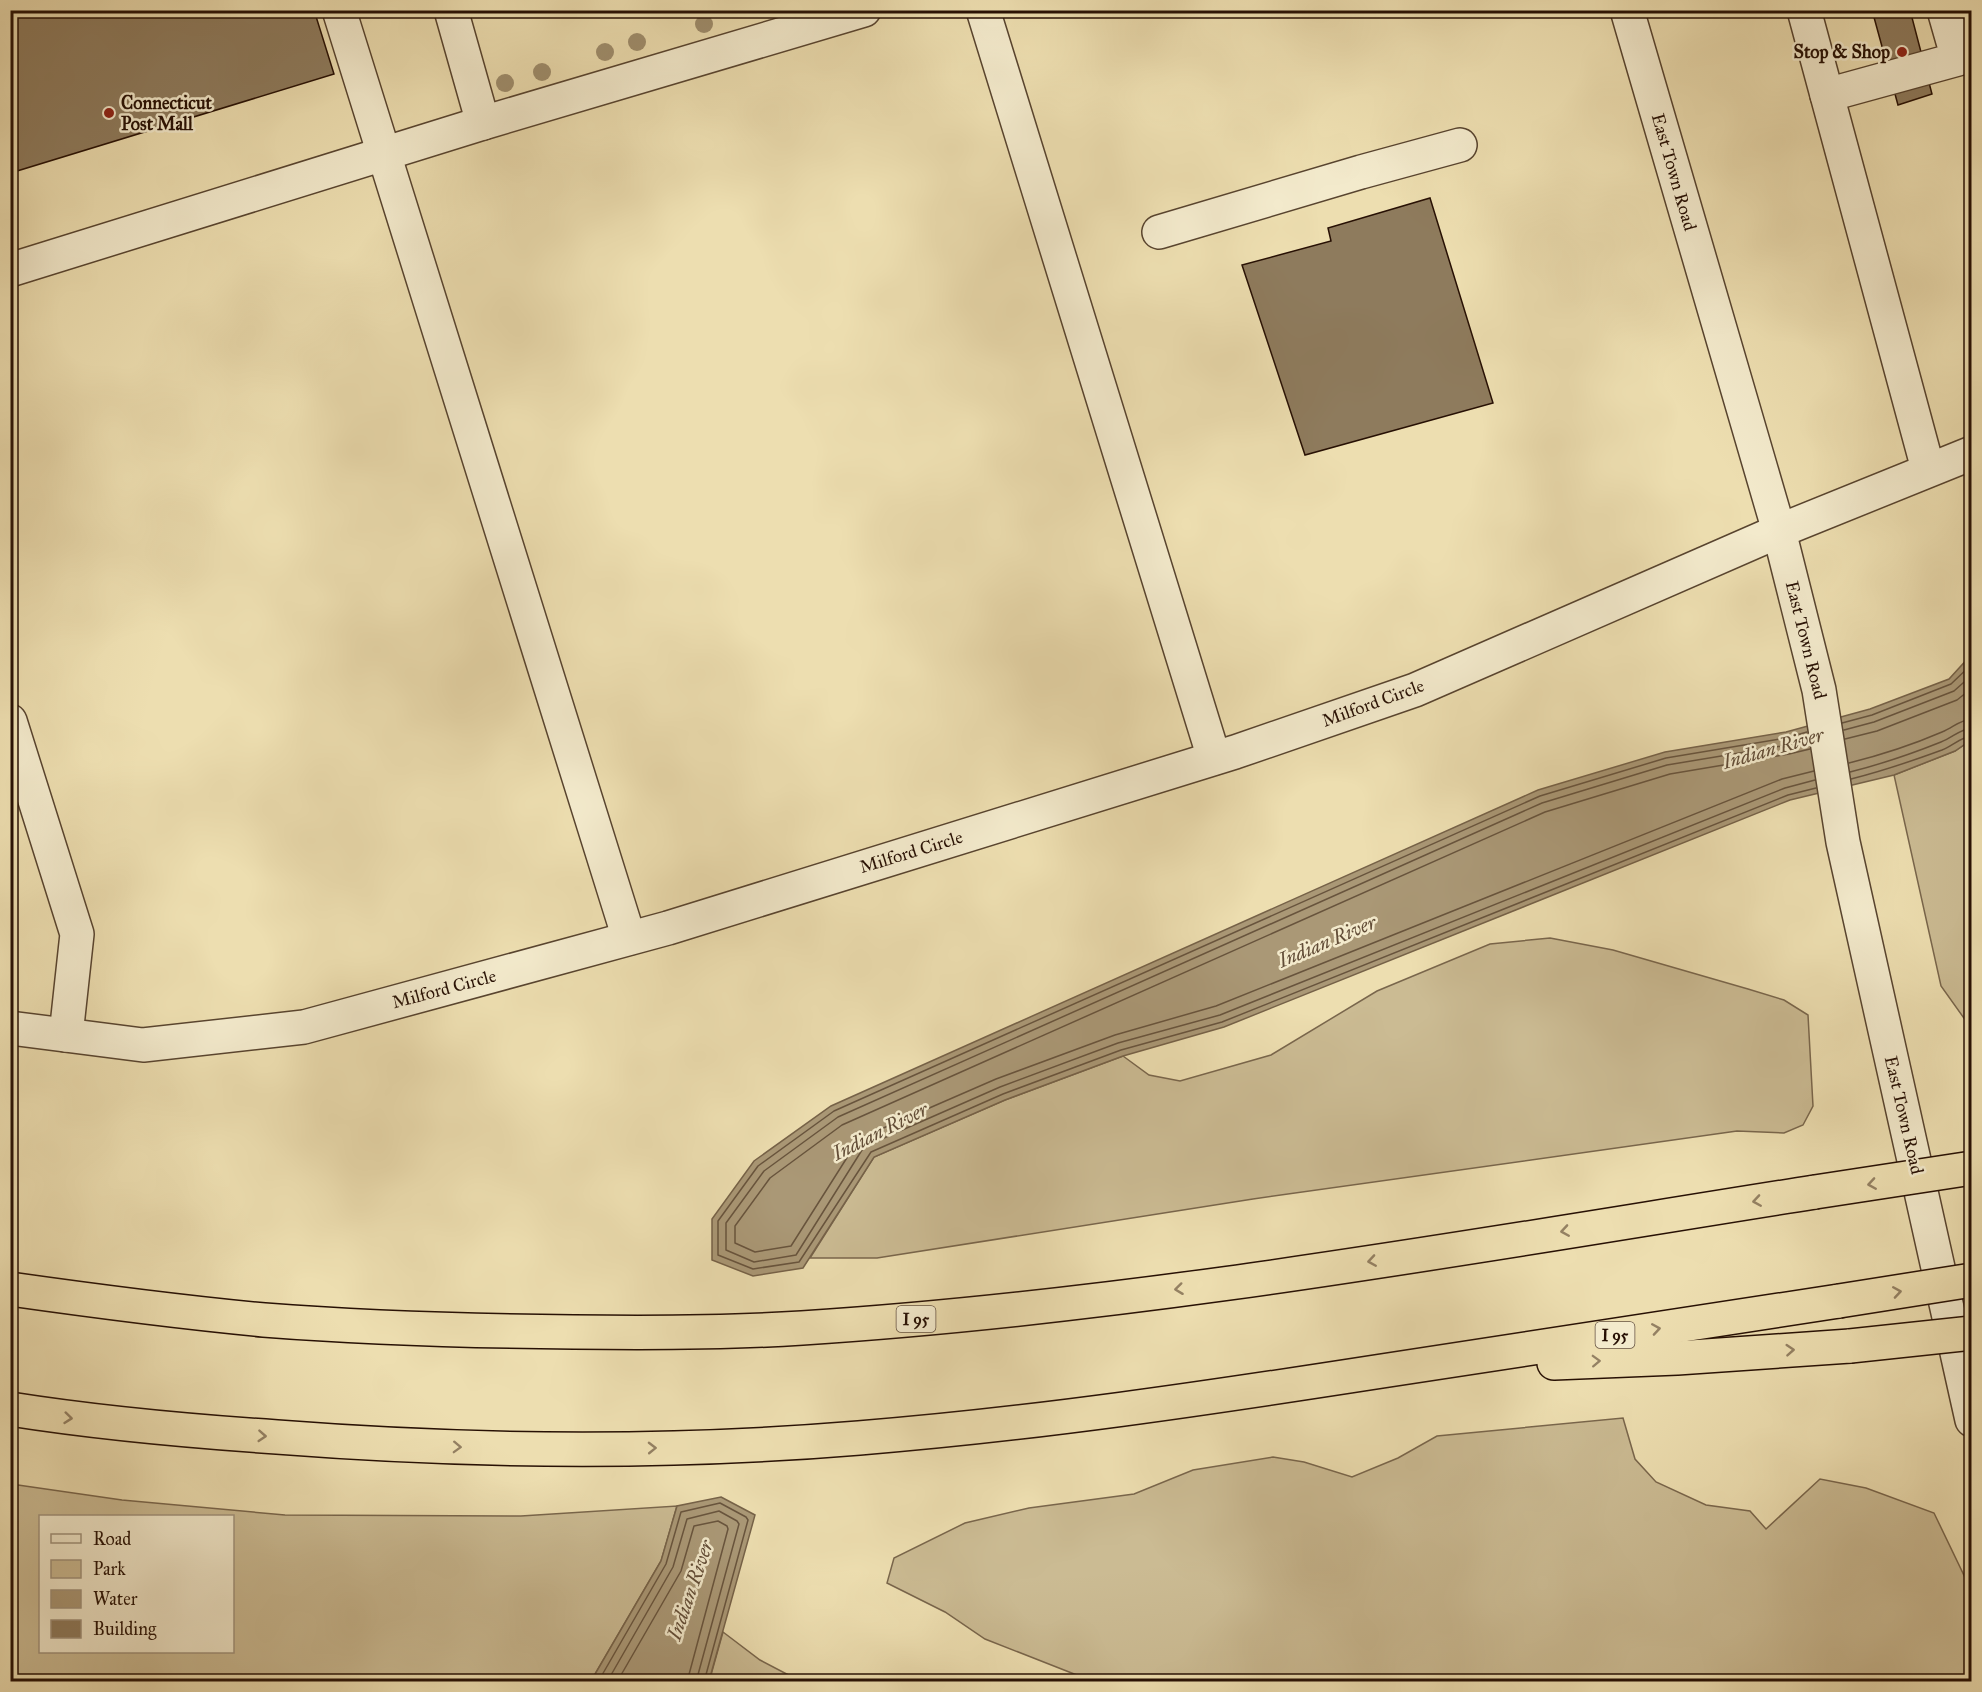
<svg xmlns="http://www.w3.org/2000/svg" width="1982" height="1692" font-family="'IM FELL Great Primer',serif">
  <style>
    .green { fill: #cbbb93; stroke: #79664c; stroke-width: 1.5; fill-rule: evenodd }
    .water { fill: #aa9876; stroke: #766248; stroke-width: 1.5 }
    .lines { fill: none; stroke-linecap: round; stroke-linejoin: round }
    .shore { stroke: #68543d; stroke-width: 1.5 }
    .building { fill: #8e7b5d; stroke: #271004; stroke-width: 1.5 }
    .minor-casing { stroke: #58442f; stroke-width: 36 }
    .highway-casing { stroke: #271004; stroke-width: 36 }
    .minor { stroke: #f3eacc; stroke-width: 33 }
    .highway { stroke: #eddeb0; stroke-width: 33 }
    .highway-bridge-casing { stroke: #271004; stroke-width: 36; stroke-linecap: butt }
    .highway-bridge { stroke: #eddeb0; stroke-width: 33 }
    .tree { fill: #9f8e6d }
    .oneway { stroke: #948163 }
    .poi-dot { fill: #8f2418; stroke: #f3eacc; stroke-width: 2 }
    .labels { text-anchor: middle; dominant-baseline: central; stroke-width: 5; stroke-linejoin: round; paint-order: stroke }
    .shield { fill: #f3eacc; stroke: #645140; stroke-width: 1.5 }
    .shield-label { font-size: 16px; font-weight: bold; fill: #271004 }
    .poi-label { font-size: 18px; font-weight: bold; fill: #271004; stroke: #f3eacc; text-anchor: end }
    .street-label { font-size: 18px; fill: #271004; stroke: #f3eacc }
    .water-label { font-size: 20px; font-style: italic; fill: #624d37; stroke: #f3eacc }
  </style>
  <rect width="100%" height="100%" fill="#eddeb0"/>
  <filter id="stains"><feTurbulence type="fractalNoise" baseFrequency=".00333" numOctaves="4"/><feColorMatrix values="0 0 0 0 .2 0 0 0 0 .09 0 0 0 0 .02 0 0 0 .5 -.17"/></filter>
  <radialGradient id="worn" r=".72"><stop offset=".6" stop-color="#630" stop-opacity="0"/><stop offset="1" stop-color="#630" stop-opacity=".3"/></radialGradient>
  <g class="green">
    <polygon points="1971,740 1971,1028 1941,986 1894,775 1955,751"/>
    <polygon points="1550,938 1613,950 1748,989 1784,1000 1808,1015 1813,1106 1803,1125 1784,1133 1737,1131 1253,1199 877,1258 810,1258 874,1157 1005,1100 1123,1056 1149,1075 1180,1081 1271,1055 1377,991 1490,944"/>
    <polygon points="1623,1418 1635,1459 1656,1482 1706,1505 1750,1511 1766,1529 1820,1479 1866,1488 1934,1513 1971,1590 1971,1681 1090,1681 1092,1681 985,1639 945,1612 887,1583 894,1558 965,1523 1029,1508 1134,1494 1193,1470 1273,1457 1304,1462 1352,1477 1398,1458 1437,1436"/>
    <path d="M11 1484 122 1500 285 1515 521 1516 677 1506 661 1561 591 1681 11 1682ZM40 1516H232V1652H40Z"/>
    <polygon points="723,1632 760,1660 800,1681 709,1682"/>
  </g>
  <g class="water">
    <polygon points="1971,655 1971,740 1955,751 1894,775 1790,800 1224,1027 1123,1056 1005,1100 874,1157 803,1268 753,1276 712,1260 712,1219 754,1161 831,1106 1538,790 1665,752 1786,732 1870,709 1949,679"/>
    <polygon points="721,1497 755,1515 709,1681 591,1681 661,1561 677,1506"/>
  </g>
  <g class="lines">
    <g class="shore">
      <polyline points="1842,723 1872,715 1951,684 1972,664"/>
      <polyline points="1844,730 1874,722 1954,691 1972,675"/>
      <polyline points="1807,732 1786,738 1666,758 1540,796 834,1111 758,1166 718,1221 718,1255 753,1269 799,1262 871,1152 1003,1094 1121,1050 1222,1022 1788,795 1816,788"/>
      <polyline points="1845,739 1877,731 1957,700 1972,688"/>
      <polyline points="1809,740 1788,745 1667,765 1542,803 838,1117 764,1171 726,1223 726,1250 754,1262 796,1255 862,1150 868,1145 1000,1087 1118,1043 1220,1015 1785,788 1815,780"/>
      <polyline points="1810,749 1789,754 1670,774 1545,812 842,1125 770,1178 735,1226 735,1243 755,1252 791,1246 855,1145 865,1136 996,1079 1115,1035 1216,1006 1782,779 1814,771"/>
      <path d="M1849 763C1881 755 1912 745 1942 732 1953 728 1959 720 1972 719"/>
      <path d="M1850 772C1882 764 1911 754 1941 742 1952 738 1960 729 1972 728"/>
      <path d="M1851 779C1883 771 1912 761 1942 750 1952 746 1961 737 1972 736"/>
      <polyline points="598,1682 666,1564 681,1512 720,1503 746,1517 748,1520 704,1682"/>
      <polyline points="607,1682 673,1567 687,1519 719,1511 737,1521 739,1524 696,1682"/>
      <polyline points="617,1682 681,1571 694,1526 718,1521 727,1526 728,1529 687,1682"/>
    </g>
  </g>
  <g class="building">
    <polygon points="10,10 314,10 334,74 17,171 10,151"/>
    <polygon points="1872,10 1910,10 1932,94 1898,105"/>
    <polygon points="1430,198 1493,403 1305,455 1242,265 1331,241 1328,228"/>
  </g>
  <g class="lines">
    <defs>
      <g id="minor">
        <polyline points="339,10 629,938"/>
        <polyline points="451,10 483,123"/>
        <polyline points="983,10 1214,758"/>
        <polyline points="1627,10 1779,531 1819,690 1843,842 1972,1420"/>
        <polyline points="1804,10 1928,469"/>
        <polyline points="1827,95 1958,59 1944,10"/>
        <polyline points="1159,232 1361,172 1460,145"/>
        <polyline points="10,270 483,123 864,10"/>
        <polyline points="10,721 77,934 66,1035"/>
        <polyline points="10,1028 143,1045 304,1027 668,928 1235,752 1415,690 1779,531 1972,453"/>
      </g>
      <g id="highway">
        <path d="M10 1289C95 1301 179 1312 264 1320 367 1328 471 1331 574 1332 650 1333 726 1333 802 1328 1142 1306 1479 1245 1815 1192"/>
        <polyline points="1554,1363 1677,1358 1850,1346"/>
        <path d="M10 1409C99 1423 188 1431 277 1437 471 1452 666 1454 859 1438 1034 1424 1208 1398 1382 1371 1534 1348 1686 1324 1839 1301"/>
      </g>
    </defs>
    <use href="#minor" class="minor-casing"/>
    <use href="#highway" class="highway-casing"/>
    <use href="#minor" class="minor"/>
    <use href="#highway" class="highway"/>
    <defs>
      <g id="highway-bridge">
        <polyline points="1815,1192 1972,1168"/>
        <polyline points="1839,1301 1972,1280"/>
        <polyline points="1850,1346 1972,1333"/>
      </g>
    </defs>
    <use href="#highway-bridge" class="highway-bridge-casing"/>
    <use href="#highway-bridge" class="highway-bridge"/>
  </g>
  <g class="tree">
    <circle cx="704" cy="24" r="9"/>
    <circle cx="637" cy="42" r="9"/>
    <circle cx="605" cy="52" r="9"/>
    <circle cx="542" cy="72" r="9"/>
    <circle cx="505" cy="83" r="9"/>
  </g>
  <defs><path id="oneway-chevron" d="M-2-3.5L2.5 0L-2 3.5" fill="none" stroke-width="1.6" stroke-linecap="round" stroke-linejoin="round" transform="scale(1.5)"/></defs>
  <g class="oneway">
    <use href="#oneway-chevron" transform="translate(1872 1184) rotate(171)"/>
    <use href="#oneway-chevron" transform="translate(1757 1201) rotate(171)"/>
    <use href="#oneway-chevron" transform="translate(1565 1231) rotate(171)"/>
    <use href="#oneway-chevron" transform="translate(1372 1261) rotate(171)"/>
    <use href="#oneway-chevron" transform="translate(1179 1289) rotate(173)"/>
    <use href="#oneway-chevron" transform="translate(1897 1292) rotate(-9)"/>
    <use href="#oneway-chevron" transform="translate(1656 1329) rotate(-9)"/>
    <use href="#oneway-chevron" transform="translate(1790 1350) rotate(-4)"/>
    <use href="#oneway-chevron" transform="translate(1596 1361) rotate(-2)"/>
    <use href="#oneway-chevron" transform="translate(68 1418) rotate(6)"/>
    <use href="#oneway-chevron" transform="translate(262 1436) rotate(4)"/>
    <use href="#oneway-chevron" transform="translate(457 1447) rotate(2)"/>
    <use href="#oneway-chevron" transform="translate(652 1448) rotate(-1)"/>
  </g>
  <g class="poi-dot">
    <circle cx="1902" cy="52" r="6"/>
    <circle cx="109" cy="113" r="6"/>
  </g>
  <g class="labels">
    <g class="shield">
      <rect x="896.5" y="1306" width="39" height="26" rx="4.5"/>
      <rect x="1595.5" y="1322" width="39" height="26" rx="4.5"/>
    </g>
    <g class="shield-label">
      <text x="916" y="1319">I 95</text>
      <text x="1615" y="1335">I 95</text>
    </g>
    <g class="poi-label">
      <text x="1890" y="52">Stop &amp; Shop</text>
      <text x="121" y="103" text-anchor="start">Connecticut<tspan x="121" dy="21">Post Mall</tspan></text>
    </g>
    <g class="street-label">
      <text transform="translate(1674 172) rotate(74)">East Town Road</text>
      <text transform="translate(1806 640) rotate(76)">East Town Road</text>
      <text transform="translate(1373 703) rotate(-20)">Milford Circle</text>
      <text transform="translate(911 852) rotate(-17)">Milford Circle</text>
      <text transform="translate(444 989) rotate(-15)">Milford Circle</text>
      <text transform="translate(1904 1115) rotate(77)">East Town Road</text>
    </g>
    <g class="water-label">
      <text transform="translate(1773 748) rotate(-16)">Indian River</text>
      <text transform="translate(1327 941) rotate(-23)">Indian River</text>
      <text transform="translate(880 1131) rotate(-27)">Indian River</text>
      <text transform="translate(690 1590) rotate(-71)">Indian River</text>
    </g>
  </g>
  <rect width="1982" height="1692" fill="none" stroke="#eddeb0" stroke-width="36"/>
  <rect x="12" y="12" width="1958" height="1668" fill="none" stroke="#271004" stroke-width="3"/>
  <rect x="18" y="18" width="1946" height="1656" fill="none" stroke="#271004" stroke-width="1.5"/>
  <rect x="39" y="1515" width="195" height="138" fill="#f3eacc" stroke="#a1937c" stroke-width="1.5"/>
  <rect x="51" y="1534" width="30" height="9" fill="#f3eacc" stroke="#a1937c" stroke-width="1.5"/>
  <text x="93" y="1545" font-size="18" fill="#271004">Road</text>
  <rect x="51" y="1560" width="30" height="18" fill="#cbbb93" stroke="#a1937c" stroke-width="1.5"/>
  <text x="93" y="1575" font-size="18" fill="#271004">Park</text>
  <rect x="51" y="1590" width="30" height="18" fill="#aa9876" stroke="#a1937c" stroke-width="1.5"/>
  <text x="93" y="1605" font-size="18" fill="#271004">Water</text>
  <rect x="51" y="1620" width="30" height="18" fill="#8e7b5d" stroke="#a1937c" stroke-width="1.5"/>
  <text x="93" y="1635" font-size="18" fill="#271004">Building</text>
  <rect width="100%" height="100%" filter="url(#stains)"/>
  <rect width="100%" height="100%" fill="url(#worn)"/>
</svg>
